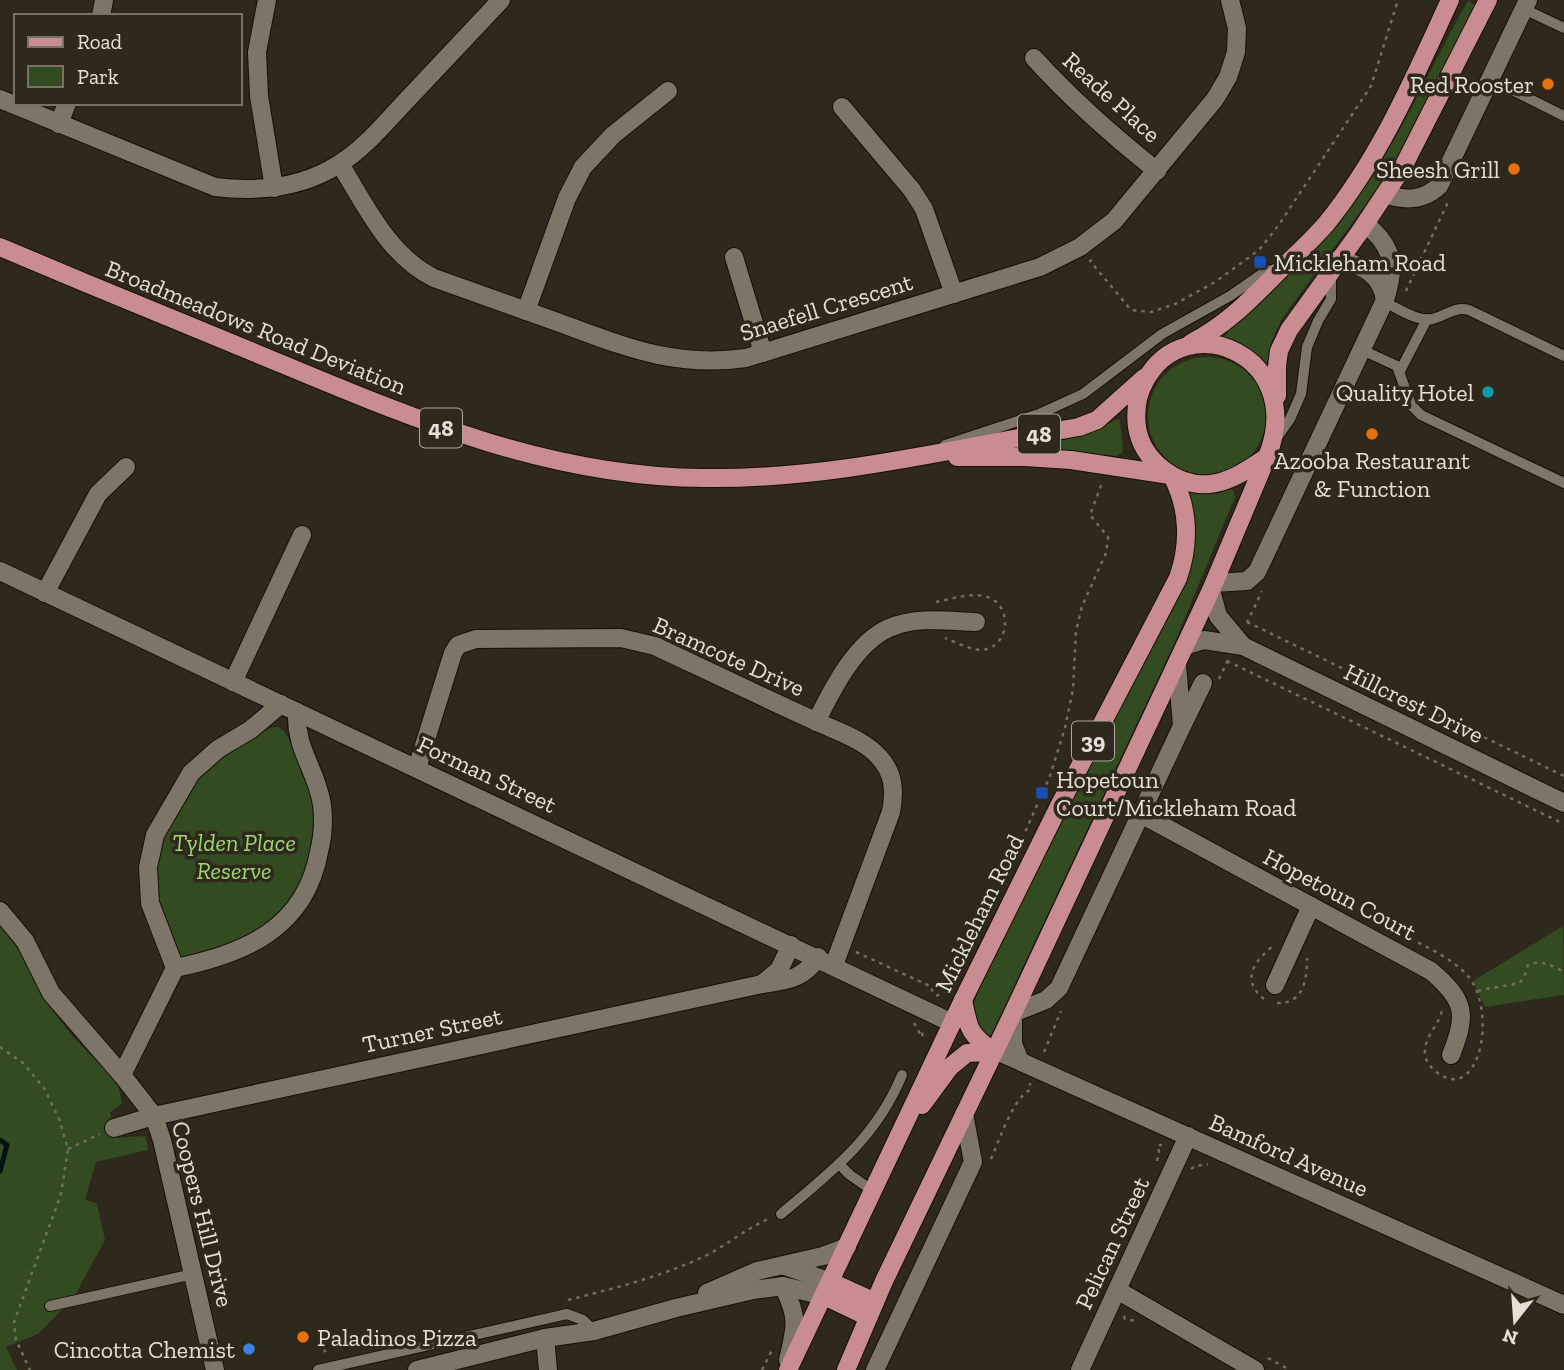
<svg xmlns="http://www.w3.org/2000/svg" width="1564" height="1370" font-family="'Zilla Slab',serif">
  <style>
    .green { fill: #334b21 }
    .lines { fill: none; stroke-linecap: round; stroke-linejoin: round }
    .stream { stroke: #021111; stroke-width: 5 }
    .lane-casing { stroke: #171006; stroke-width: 12 }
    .street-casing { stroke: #171006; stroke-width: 20 }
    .secondary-casing { stroke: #171006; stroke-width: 20 }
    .primary-casing { stroke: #171006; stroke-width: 20 }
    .path { stroke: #726c61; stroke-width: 2.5; stroke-dasharray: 3.5 5; stroke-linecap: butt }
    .lane { stroke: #7d7568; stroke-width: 10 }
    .street { stroke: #7d7568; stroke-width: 18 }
    .secondary { stroke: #7d7568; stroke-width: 18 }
    .primary { stroke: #c98c90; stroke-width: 18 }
    .food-dot { fill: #e8710a; stroke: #2f281c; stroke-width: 2.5 }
    .transit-dot { fill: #1a4fb4; stroke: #2f281c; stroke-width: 2.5 }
    .culture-dot { fill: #0f9aa8; stroke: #2f281c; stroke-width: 2.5 }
    .shop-dot { fill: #3f7fe0; stroke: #2f281c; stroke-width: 2.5 }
    .labels { text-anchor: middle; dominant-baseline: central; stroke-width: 7; stroke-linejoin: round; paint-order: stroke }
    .shield { fill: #2f281c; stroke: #aea8a0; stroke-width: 2 }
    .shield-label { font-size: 23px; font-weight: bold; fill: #e4dfd8 }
    .poi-label { font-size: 24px; fill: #e4dfd8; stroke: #2f281c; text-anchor: end }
    .street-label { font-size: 24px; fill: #e4dfd8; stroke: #2f281c }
    .park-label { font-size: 24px; font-style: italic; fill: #9dd771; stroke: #2f281c }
  </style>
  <rect width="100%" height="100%" fill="#2f281c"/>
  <g class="green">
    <path d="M1468 1 1475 5 1427 106 1390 171 1281 320 1271 343 1267 367 1224 340V337C1262 290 1314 255 1351 206 1399 143 1428 70 1468 1Z"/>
    <circle cx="1207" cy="416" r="59"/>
    <path d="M1117 419 1120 420 1123 449 1122 453 1116 456 1026 446C1056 435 1087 437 1117 419Z"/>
    <path d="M1227 489 1233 490 1235 497 1174 644 991 1035 989 1037 980 1033 973 1007 977 994 1012 918 1186 579C1196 551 1201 520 1187 492L1188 490Z"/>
    <path d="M274 727H279L284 731 294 748 313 792 316 814 314 855 293 902 252 939 199 958H179C169 934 154 908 154 882 154 809 210 753 274 727Z"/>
    <polygon points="0,924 17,943 39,992 73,1037 118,1083 122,1104 110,1112 115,1138 146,1136 148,1150 96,1162 85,1199 97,1204 105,1240 74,1297 38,1334 6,1347 17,1370 0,1370"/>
    <polygon points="1563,926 1564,995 1485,1007 1473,981"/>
  </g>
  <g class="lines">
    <polyline class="stream" points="0,1140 7,1145 0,1171"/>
    <defs>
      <g id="lane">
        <polyline points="1524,9 1564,28"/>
        <polyline points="1490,79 1564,116"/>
        <path d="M1384 302C1398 308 1417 322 1432 319 1446 316 1454 306 1469 310L1564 356"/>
        <polyline points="1362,350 1397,366 1411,405 1421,415 1564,483"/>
        <polyline points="1400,371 1427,319"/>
        <polyline points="1276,439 1290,419 1301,394 1307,347 1318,321 1331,299 1331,274"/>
        <polyline points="945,445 1039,414 1083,394 1162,334 1230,296 1266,271 1278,269"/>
        <polyline points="839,1164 850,1175 873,1191"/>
        <path d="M781 1214C832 1171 876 1138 902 1075"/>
        <polyline points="50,1306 193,1274"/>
        <polyline points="318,1370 567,1314 583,1320 594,1331"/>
      </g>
      <g id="street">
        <polyline points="267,0 257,52 259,96 274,188"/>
        <polyline points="101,16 104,0"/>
        <path d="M1034 58C1072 100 1113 136 1157 171"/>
        <path d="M0 99 215 187C257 192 302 188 339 164 364 149 385 123 405 102 437 68 469 34 501 0"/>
        <polyline points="842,107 912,190 924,209 954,294"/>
        <polyline points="59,124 67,103"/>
        <path d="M340 164C366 206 388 255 434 278 476 293 518 308 560 323 626 347 674 368 746 358L1040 267 1080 247 1114 221 1215 99 1228 77 1236 52 1237 28 1230 0"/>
        <path d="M1385 194C1405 201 1423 201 1439 186L1528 0"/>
        <polyline points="734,257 763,353"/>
        <path d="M1339 259C1363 266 1381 274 1385 300"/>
        <polyline points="526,311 567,198 583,167 613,135 668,91"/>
        <polyline points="0,571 952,1023"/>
        <path d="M1214 583 1247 581 1257 572 1385 300C1396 265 1394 248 1366 224"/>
        <polyline points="1211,590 1218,616 1243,646"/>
        <polyline points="45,593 98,494 126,467"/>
        <polyline points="1185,646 1204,640 1243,646 1564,803"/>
        <polyline points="233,682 302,535"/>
        <path d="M816 722C832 690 855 643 889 628 916 616 948 621 976 622"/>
        <polyline points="1182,726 1203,683"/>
        <path d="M417 768 453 653 458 645 476 639 621 638 655 646C708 671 760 696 813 720 833 730 864 739 879 757 894 773 895 791 891 812L834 965"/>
        <path d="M1139 813 1431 971C1466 1001 1467 1014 1451 1055"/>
        <polyline points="0,911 25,941 51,993 122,1075 154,1116 162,1140 215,1370"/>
        <path d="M175 968C244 954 305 929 319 852 323 836 324 821 322 805 317 770 295 750 297 712"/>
        <polyline points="175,968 150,903 148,867 155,835 191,773 218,749 250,730 281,704"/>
        <polyline points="762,984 779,970 791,945"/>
        <polyline points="1275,985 1311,906"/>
        <polyline points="994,1052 999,1052 1564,1305"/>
        <polyline points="1020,1061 1013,1044 1013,1013 1046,1000 1059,988 1182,726 1177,664"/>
        <polyline points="122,1075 175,968"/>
        <path d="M114 1128 154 1116 762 984C788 980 802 980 818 957"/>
        <polyline points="1117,1290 1255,1370"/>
        <polyline points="545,1338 548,1370"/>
        <polyline points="875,1370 973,1162 964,1114"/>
        <polyline points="1080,1370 1188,1136"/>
      </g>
      <g id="secondary">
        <polyline points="785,1266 831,1282"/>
        <path d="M783 1286C799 1318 796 1326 788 1360"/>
        <polyline points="707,1293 757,1271 823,1256 847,1247"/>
        <polyline points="417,1370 545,1338 594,1331 676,1308 753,1290 783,1286 824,1296"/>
      </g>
      <g id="primary">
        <path d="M0 247C92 286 184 324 277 362 416 420 551 477 704 478 831 480 955 448 1079 427L1097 420 1144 378"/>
        <path d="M1191 343C1227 325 1253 297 1281 269 1297 254 1312 240 1326 224 1381 156 1414 78 1450 0"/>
        <polyline points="1277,396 1277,366 1279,351 1289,330 1359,233 1403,167 1488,0"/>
        <polyline points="957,457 1025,457 1071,460 1170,475"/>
        <path d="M963 1000C969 1030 969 1034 994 1052"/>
        <polyline points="922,1105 950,1067 967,1053 994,1052"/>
        <polyline points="831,1282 875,1302"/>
        <polyline points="824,1296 868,1317"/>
        <path d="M788 1370 963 1000 1059 806 1178 578C1190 544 1189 508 1172 476"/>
        <path d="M846 1370 884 1281 1013 1013 1211 590 1214 583 1267 457C1308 356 1186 304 1145 381 1137 395 1135 411 1137 427 1142 460 1176 487 1210 484 1231 482 1250 468 1267 457"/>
      </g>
    </defs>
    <use href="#lane" class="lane-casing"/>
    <use href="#street" class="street-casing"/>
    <use href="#secondary" class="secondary-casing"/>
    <use href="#primary" class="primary-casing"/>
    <g class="path">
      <polyline points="1092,260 1090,261 1131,310 1151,312 1175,304 1215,282 1259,250 1278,226 1371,86 1398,0"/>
      <polyline points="1406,291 1448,202"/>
      <path d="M936 602C952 599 974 591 990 598 1011 607 1010 642 987 649 974 653 957 642 945 638"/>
      <polyline points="1247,622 1564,776"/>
      <polyline points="1247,623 1262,591"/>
      <polyline points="1227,661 1564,824"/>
      <polyline points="1219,679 1228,660"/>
      <polyline points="1022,839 1050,776 1065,728 1073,689 1076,631 1082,606 1106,553 1108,537 1090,515 1102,483 1099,482"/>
      <path d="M1403 935C1425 946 1450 957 1467 975 1499 1011 1479 1108 1435 1071 1430 1067 1425 1060 1425 1053 1424 1036 1440 1025 1442 1009"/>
      <polyline points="974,937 999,886"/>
      <polyline points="856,952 932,987 932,994"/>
      <path d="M1478 991C1487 988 1516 985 1520 982 1525 979 1526 970 1528 965 1540 959 1553 966 1564 972"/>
      <polyline points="936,996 948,990"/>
      <path d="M1264 999C1239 979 1256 960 1274 945"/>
      <path d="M1277 1003C1304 1004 1307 979 1307 958"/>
      <polyline points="914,1023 922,1037 923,1029"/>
      <polyline points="0,1047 23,1063 44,1088 59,1119 68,1149 61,1194 14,1322 16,1340 30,1370"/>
      <polyline points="1044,1052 1061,1011"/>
      <polyline points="68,1149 100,1134"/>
      <path d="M991 1159C999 1141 1013 1098 1030 1090V1083"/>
      <polyline points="1157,1161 1159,1152 1158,1145 1162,1145"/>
      <polyline points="1191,1169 1195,1166 1208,1164"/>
      <path d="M568 1300C615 1288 664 1276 707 1255 728 1244 746 1229 768 1219"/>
      <polyline points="1124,1316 1125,1319 1136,1321"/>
      <polyline points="321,1341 326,1354"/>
      <polyline points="1268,1358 1290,1370"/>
      <polyline points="762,1370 773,1348"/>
    </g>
    <use href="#lane" class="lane"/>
    <use href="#street" class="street"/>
    <use href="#secondary" class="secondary"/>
    <use href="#primary" class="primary"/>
  </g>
  <g class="food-dot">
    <circle cx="1548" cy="84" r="7"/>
    <circle cx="1514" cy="169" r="7"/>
    <circle cx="1372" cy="434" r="7"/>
    <circle cx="303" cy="1337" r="7"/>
  </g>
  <g class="transit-dot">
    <rect x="1253" y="255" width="14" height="14" rx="3.5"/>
    <rect x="1035" y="786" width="14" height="14" rx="3.5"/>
  </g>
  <circle class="culture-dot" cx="1488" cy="392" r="7"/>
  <circle class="shop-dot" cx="249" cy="1349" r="7"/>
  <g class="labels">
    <g class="shield">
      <rect x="420" y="408.5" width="42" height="39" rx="5"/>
      <rect x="1018" y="414.5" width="42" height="39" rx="5"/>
      <rect x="1072" y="721.5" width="42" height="39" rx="5"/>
    </g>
    <g class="shield-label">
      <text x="441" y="428">48</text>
      <text x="1039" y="434">48</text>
      <text x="1093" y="741">39</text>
    </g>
    <g class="poi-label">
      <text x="1534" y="84">Red Rooster</text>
      <text x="1500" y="169">Sheesh Grill</text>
      <text x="1274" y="262" text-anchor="start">Mickleham Road</text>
      <text x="1474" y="392">Quality Hotel</text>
      <text x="1372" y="460" text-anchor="middle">Azooba Restaurant<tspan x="1372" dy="28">&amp; Function</tspan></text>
      <text x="1056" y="779" text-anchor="start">Hopetoun<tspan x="1056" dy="28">Court/Mickleham Road</tspan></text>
      <text x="317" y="1337" text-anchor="start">Paladinos Pizza</text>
      <text x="235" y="1349">Cincotta Chemist</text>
    </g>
    <g class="street-label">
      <text transform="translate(1112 97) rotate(42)">Reade Place</text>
      <text transform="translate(826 307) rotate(-17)">Snaefell Crescent</text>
      <text transform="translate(256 327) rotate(22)">Broadmeadows Road Deviation</text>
      <text transform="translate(729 656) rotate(24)">Bramcote Drive</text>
      <text transform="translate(1414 703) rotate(26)">Hillcrest Drive</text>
      <text transform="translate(487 774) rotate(25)">Forman Street</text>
      <text transform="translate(1340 894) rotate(28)">Hopetoun Court</text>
      <text transform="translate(979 913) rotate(-64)">Mickleham Road</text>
      <text transform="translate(432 1030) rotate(-12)">Turner Street</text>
      <text transform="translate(1289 1155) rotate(24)">Bamford Avenue</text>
      <text transform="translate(203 1214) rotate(76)">Coopers Hill Drive</text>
      <text transform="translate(1112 1243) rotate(-65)">Pelican Street</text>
    </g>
    <g class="park-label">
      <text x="234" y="842">Tylden Place<tspan x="234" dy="28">Reserve</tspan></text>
    </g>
  </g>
  <rect x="14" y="14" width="228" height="91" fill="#2f281c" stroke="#777167" stroke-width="2"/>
  <rect x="28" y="37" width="35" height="10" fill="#c98c90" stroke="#777167" stroke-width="2"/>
  <text x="77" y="49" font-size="21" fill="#e4dfd8">Road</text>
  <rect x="28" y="66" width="35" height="21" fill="#334b21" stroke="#777167" stroke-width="2"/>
  <text x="77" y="84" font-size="21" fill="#e4dfd8">Park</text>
  <g transform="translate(1515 1321) rotate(197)" stroke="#2f281c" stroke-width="5" paint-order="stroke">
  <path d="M0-5L12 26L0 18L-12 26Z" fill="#e4dfd8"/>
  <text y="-10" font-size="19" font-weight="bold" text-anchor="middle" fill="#e4dfd8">N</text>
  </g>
</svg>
